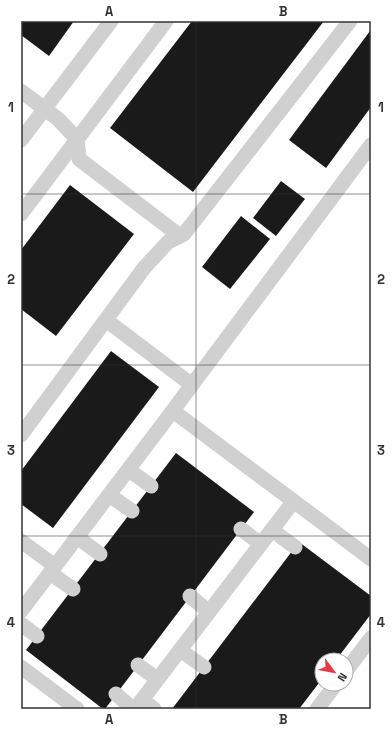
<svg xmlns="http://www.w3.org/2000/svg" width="392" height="730" font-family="'Space Grotesk',sans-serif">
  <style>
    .building { fill: #1a1a1a }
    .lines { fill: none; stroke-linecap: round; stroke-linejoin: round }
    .minor { stroke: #d0d0d0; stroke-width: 15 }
    .grid { fill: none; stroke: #333; stroke-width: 1; stroke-opacity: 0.55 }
    .neatline { fill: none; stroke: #333; stroke-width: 1.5 }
    .grid-label { font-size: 13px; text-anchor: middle; font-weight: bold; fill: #333 }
  </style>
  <rect width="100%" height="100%" fill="#fff"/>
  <g class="building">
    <polygon points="21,21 74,21 49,56 21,35"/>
    <polygon points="192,21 324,21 193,192 110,128"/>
    <polygon points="370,31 371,107 326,168 289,140"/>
    <polygon points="281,181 305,199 276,236 253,218"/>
    <polygon points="70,185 134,234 56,336 21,309 21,250"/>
    <polygon points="241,216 270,239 230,289 202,267"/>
    <polygon points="111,351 159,387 53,528 21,504 21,471"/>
    <polygon points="176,453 254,512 105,709 103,709 26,650"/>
    <polygon points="299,542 371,596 371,614 336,660 322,660 322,679 299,709 172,709"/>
  </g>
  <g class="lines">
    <g class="minor">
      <polyline points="21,91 58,119 77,139 79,159 180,236"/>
      <polyline points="21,140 111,21"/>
      <polyline points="21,214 166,21"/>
      <polyline points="106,320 192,385"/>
      <polyline points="173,411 371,559"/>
      <polyline points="21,435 144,268 168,242 184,234 350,21"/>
      <polyline points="129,470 151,486"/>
      <polyline points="109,495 132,511"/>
      <polyline points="241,529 261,544"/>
      <polyline points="272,530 295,547"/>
      <polyline points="77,537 100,554"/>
      <polyline points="21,541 55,566"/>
      <polyline points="50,573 73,589"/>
      <polyline points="190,596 209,612"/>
      <polyline points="21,611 165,421 371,145"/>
      <polyline points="21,624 37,636"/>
      <polyline points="180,650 204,667"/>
      <polyline points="138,665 157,679"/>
      <polyline points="21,667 77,709"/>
      <polyline points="346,671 371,638"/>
      <polyline points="116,694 133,709"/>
      <polyline points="142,700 154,709"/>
      <polyline points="135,709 293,502"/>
      <polyline points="317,709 336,684"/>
    </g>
  </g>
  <path class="grid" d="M196 21V709M21 194H371M21 365H371M21 536H371"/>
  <rect width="392" height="730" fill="none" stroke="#ffffff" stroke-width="44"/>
  <g transform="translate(334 672) rotate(122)"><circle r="19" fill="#ffffff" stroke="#adadad"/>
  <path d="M0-3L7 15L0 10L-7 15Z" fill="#e63946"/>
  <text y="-6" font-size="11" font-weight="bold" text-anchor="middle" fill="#333333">N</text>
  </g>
  <rect x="22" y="22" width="348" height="686" class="neatline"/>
  <g class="grid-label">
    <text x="109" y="16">A</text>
    <text x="283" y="16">B</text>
    <text x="11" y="112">1</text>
    <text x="381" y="112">1</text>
    <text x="11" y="284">2</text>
    <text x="381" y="284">2</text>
    <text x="11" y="455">3</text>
    <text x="381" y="455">3</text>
    <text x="11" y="627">4</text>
    <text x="381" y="627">4</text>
    <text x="109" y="724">A</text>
    <text x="283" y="724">B</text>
  </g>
</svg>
